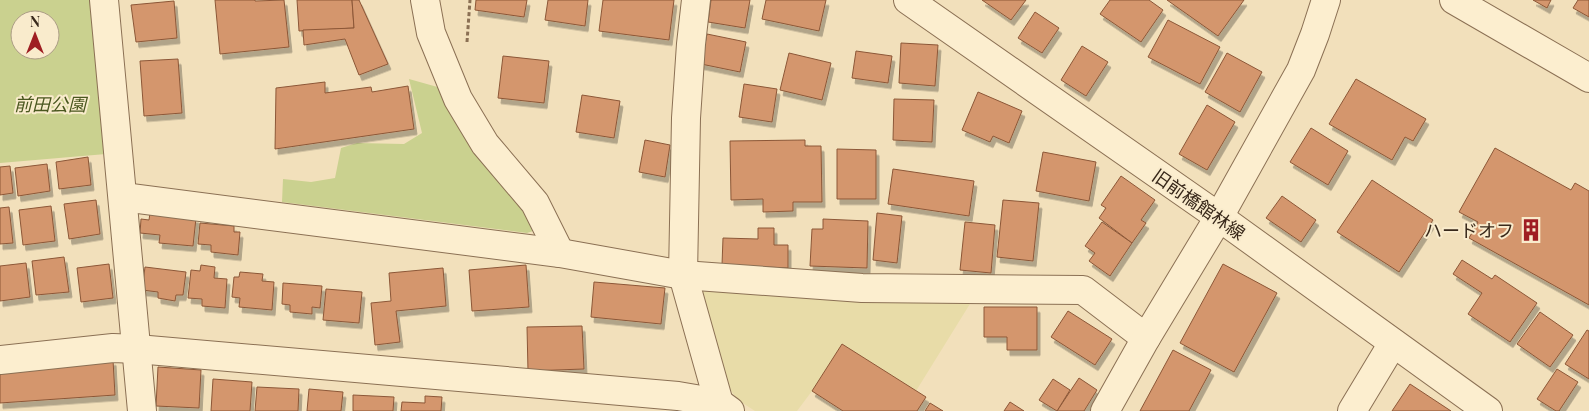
<svg xmlns="http://www.w3.org/2000/svg" width="1589" height="411" font-family="'Playfair Display','Noto Sans JP',serif">
  <style>
    .farmland { fill: #e8dca8 }
    .green { fill: #cad18f; fill-rule: evenodd }
    .building { fill: #d4966d; stroke: #8c5737; filter: url(#shadow) }
    .lines { fill: none; stroke-linecap: round; stroke-linejoin: round }
    .minor-casing { stroke: #8b7054; stroke-width: 30 }
    .path { stroke: #8b7054; stroke-width: 3; stroke-dasharray: 4 2.5; stroke-linecap: butt }
    .minor { stroke: #fceecf; stroke-width: 28 }
    .labels { text-anchor: middle; dominant-baseline: central; stroke-width: 4; stroke-linejoin: round; paint-order: stroke }
    .park-label { font-size: 18px; font-style: italic; fill: #4a571f; stroke: #f9ebcc }
    .street-label { font-size: 18px; fill: #38281a; stroke: #f9ebcc }
    .poi-label { font-size: 18px; fill: #38281a; stroke: #f9ebcc; text-anchor: end }
  </style>
  <defs>
    <filter id="shadow"><feDropShadow dx="3" dy="5.5" stdDeviation="0" flood-color="#0004"/></filter>
  </defs>
  <rect width="100%" height="100%" fill="#f2e0bb"/>
  <polygon class="farmland" points="698,286 973,299 916,391 842,344 812,391 797,411 755,411 738,400 726,384"/>
  <g class="green">
    <path d="M0 0H91L106 154 0 163ZM20 20H50V50H20Z"/>
    <polygon points="409,79 441,88 532,208 533,231 527,233 282,202 283,179 311,182 335,178 341,148 357,143 404,144 422,133"/>
  </g>
  <g class="building">
    <polygon points="215,0 255,0 255,1 284,0 289,47 220,54"/>
    <polygon points="297,0 352,0 354,28 299,31"/>
    <polygon points="352,0 359,0 388,64 359,75 345,39 304,45 303,30 354,28"/>
    <polygon points="476,0 527,0 524,17 475,10"/>
    <polygon points="548,0 588,0 585,26 545,20"/>
    <polygon points="603,0 674,0 669,40 599,31"/>
    <polygon points="711,0 750,0 745,28 708,22"/>
    <polygon points="766,0 826,0 819,31 762,19"/>
    <polygon points="982,0 1026,0 1011,20"/>
    <polygon points="1110,0 1149,0 1163,10 1141,42 1100,14"/>
    <polygon points="1167,0 1244,0 1218,36"/>
    <polygon points="1533,0 1551,0 1547,8"/>
    <polygon points="1578,0 1589,0 1589,17 1573,8"/>
    <polygon points="174,1 177,38 136,42 131,5"/>
    <polygon points="1035,12 1059,28 1042,53 1018,38"/>
    <polygon points="1168,20 1220,47 1200,84 1148,57"/>
    <polygon points="707,34 746,42 740,72 701,64"/>
    <polygon points="901,43 938,45 935,86 899,83"/>
    <polygon points="1082,46 1108,62 1086,96 1061,80"/>
    <polygon points="856,51 892,56 888,83 852,78"/>
    <polygon points="789,53 831,63 822,100 780,90"/>
    <polygon points="1227,53 1262,72 1240,112 1205,92"/>
    <polygon points="503,56 549,61 544,103 498,98"/>
    <polygon points="178,59 182,113 144,116 140,61"/>
    <polygon points="1356,79 1426,119 1413,141 1405,137 1392,160 1329,124"/>
    <polygon points="325,82 325,93 371,87 372,92 408,86 414,129 275,149 276,88"/>
    <polygon points="744,84 777,89 772,122 739,117"/>
    <polygon points="978,92 1022,111 1009,143 993,136 990,142 962,130"/>
    <polygon points="582,95 620,101 614,138 576,132"/>
    <polygon points="894,99 934,100 932,142 893,140"/>
    <polygon points="1207,105 1235,122 1207,170 1179,154"/>
    <polygon points="1311,128 1348,151 1328,185 1290,162"/>
    <polygon points="645,140 670,145 665,177 639,172"/>
    <polygon points="805,140 805,146 821,146 822,202 793,202 793,211 763,212 763,199 731,200 730,141"/>
    <polygon points="1495,148 1571,190 1575,183 1589,191 1589,305 1469,238 1478,222 1459,212"/>
    <polygon points="837,149 876,150 876,199 837,199"/>
    <polygon points="1043,152 1096,162 1089,201 1036,191"/>
    <polygon points="88,157 91,185 59,189 56,162"/>
    <polygon points="47,164 50,191 18,196 15,168"/>
    <polygon points="10,166 13,193 0,195 0,167"/>
    <polygon points="893,169 974,181 969,216 888,204"/>
    <polygon points="1121,176 1155,200 1141,220 1146,223 1132,243 1099,218 1106,208 1101,205"/>
    <polygon points="1372,180 1433,220 1399,272 1337,232"/>
    <polygon points="1282,196 1316,220 1301,242 1266,218"/>
    <polygon points="96,200 100,234 69,239 64,204"/>
    <polygon points="1003,200 1039,203 1033,261 997,257"/>
    <polygon points="51,206 55,241 23,245 19,210"/>
    <polygon points="151,206 196,218 193,246 159,243 160,235 140,233 141,219 149,220"/>
    <polygon points="9,207 13,243 0,244 0,208"/>
    <polygon points="877,213 902,216 897,263 873,260"/>
    <polygon points="823,219 868,221 867,268 810,266 812,229 823,229"/>
    <polygon points="965,222 995,225 991,273 960,270"/>
    <polygon points="1102,222 1132,243 1110,276 1089,261 1095,253 1085,246"/>
    <polygon points="200,223 234,226 234,232 240,232 238,255 211,252 211,245 198,244"/>
    <polygon points="758,228 774,228 774,245 788,245 788,268 722,265 723,238 758,239"/>
    <polygon points="64,257 69,292 36,295 32,261"/>
    <polygon points="1462,260 1492,279 1495,275 1537,303 1510,342 1468,314 1482,293 1453,274"/>
    <polygon points="26,263 30,297 0,301 0,266"/>
    <polygon points="109,264 113,298 81,302 77,268"/>
    <polygon points="1223,264 1277,293 1234,372 1180,343"/>
    <polygon points="201,265 215,267 214,278 227,279 225,308 202,306 202,299 188,298 191,270 200,271"/>
    <polygon points="526,265 529,307 472,311 469,270"/>
    <polygon points="145,267 186,272 183,295 176,295 175,301 158,298 158,292 142,290"/>
    <polygon points="443,268 446,306 396,311 400,342 375,345 371,303 391,301 389,273"/>
    <polygon points="240,272 263,274 262,281 274,282 272,310 239,307 240,298 232,297 234,277 239,277"/>
    <polygon points="594,282 665,288 661,324 591,317"/>
    <polygon points="283,283 322,286 320,308 312,307 312,314 290,312 290,305 282,304"/>
    <polygon points="326,289 362,292 359,323 323,320"/>
    <polygon points="984,307 1037,307 1037,350 1007,350 1007,337 984,337"/>
    <polygon points="1068,311 1112,339 1095,365 1051,337"/>
    <polygon points="1540,312 1573,335 1550,367 1517,344"/>
    <polygon points="582,326 584,369 528,371 527,327"/>
    <polygon points="1587,330 1589,331 1589,379 1565,364"/>
    <polygon points="842,344 926,397 917,411 843,411 812,391"/>
    <polygon points="1173,350 1211,370 1189,411 1140,411"/>
    <polygon points="113,360 115,395 0,403 0,368"/>
    <polygon points="158,367 201,370 199,408 156,406"/>
    <polygon points="1557,369 1578,382 1559,411 1556,411 1537,399"/>
    <polygon points="1079,378 1097,390 1084,411 1057,411"/>
    <polygon points="213,379 252,382 250,411 211,411"/>
    <polygon points="1053,379 1070,390 1057,411 1039,400"/>
    <polygon points="1410,384 1451,411 1392,411"/>
    <polygon points="257,387 299,389 298,411 255,411"/>
    <polygon points="309,389 343,392 341,411 307,411"/>
    <polygon points="353,395 394,397 393,411 353,411"/>
    <polygon points="425,396 442,397 441,411 401,411 402,402 425,403"/>
    <polygon points="1010,402 1024,411 1004,411"/>
    <polygon points="930,403 943,411 925,411"/>
  </g>
  <g class="lines">
    <defs>
      <g id="minor">
        <polyline points="104,0 142,411"/>
        <polyline points="425,0 431,33 458,99 485,144 535,203 560,253"/>
        <polyline points="696,0 691,44 686,118 683,275 719,403"/>
        <polyline points="908,0 1219,217 1488,411"/>
        <polyline points="1454,0 1589,78"/>
        <polyline points="123,197 560,253 683,275 862,288 1083,290 1146,338"/>
        <polyline points="0,360 113,348 137,349 678,396 719,403 730,411"/>
        <polyline points="1105,411 1146,338 1219,217 1301,70 1315,34 1326,0"/>
        <polyline points="1352,411 1393,343"/>
      </g>
    </defs>
    <use href="#minor" class="minor-casing"/>
    <polyline class="path" points="467,42 470,0"/>
    <use href="#minor" class="minor"/>
  </g>
  <defs>
    <symbol id="building-bare" viewBox="-9 -9 18 18"><path d="M-4-6H4V6H1V3H-1V6H-4ZM-2.5-4.3h1.7v1.8h-1.7ZM.8-4.3h1.7v1.8H.8ZM-2.5-1h1.7V.8h-1.7ZM.8-1h1.7V.8H.8Z" fill="#9f1e22" stroke="#f9ebcc" stroke-width="2.5" paint-order="stroke"/></symbol>
  </defs>
  <g fill-rule="evenodd">
    <use href="#building-bare" x="1515" y="214" width="32" height="32"/>
  </g>
  <g class="labels">
    <g class="park-label">
      <text x="50" y="104">前田公園</text>
    </g>
    <g class="street-label">
      <text transform="translate(1199 204) rotate(35)">旧前橋館林線</text>
    </g>
    <g class="poi-label">
      <text x="1514" y="230">ハードオフ</text>
    </g>
  </g>
  <g transform="translate(35 35)"><circle r="24" fill="#f9ebcc" stroke="#ac9d85"/>
  <path d="M0-4L9 19L0 12L-9 19Z" fill="#9f1e22"/>
  <text y="-8" font-size="14" font-weight="bold" text-anchor="middle" fill="#38281a">N</text>
  </g>
</svg>
